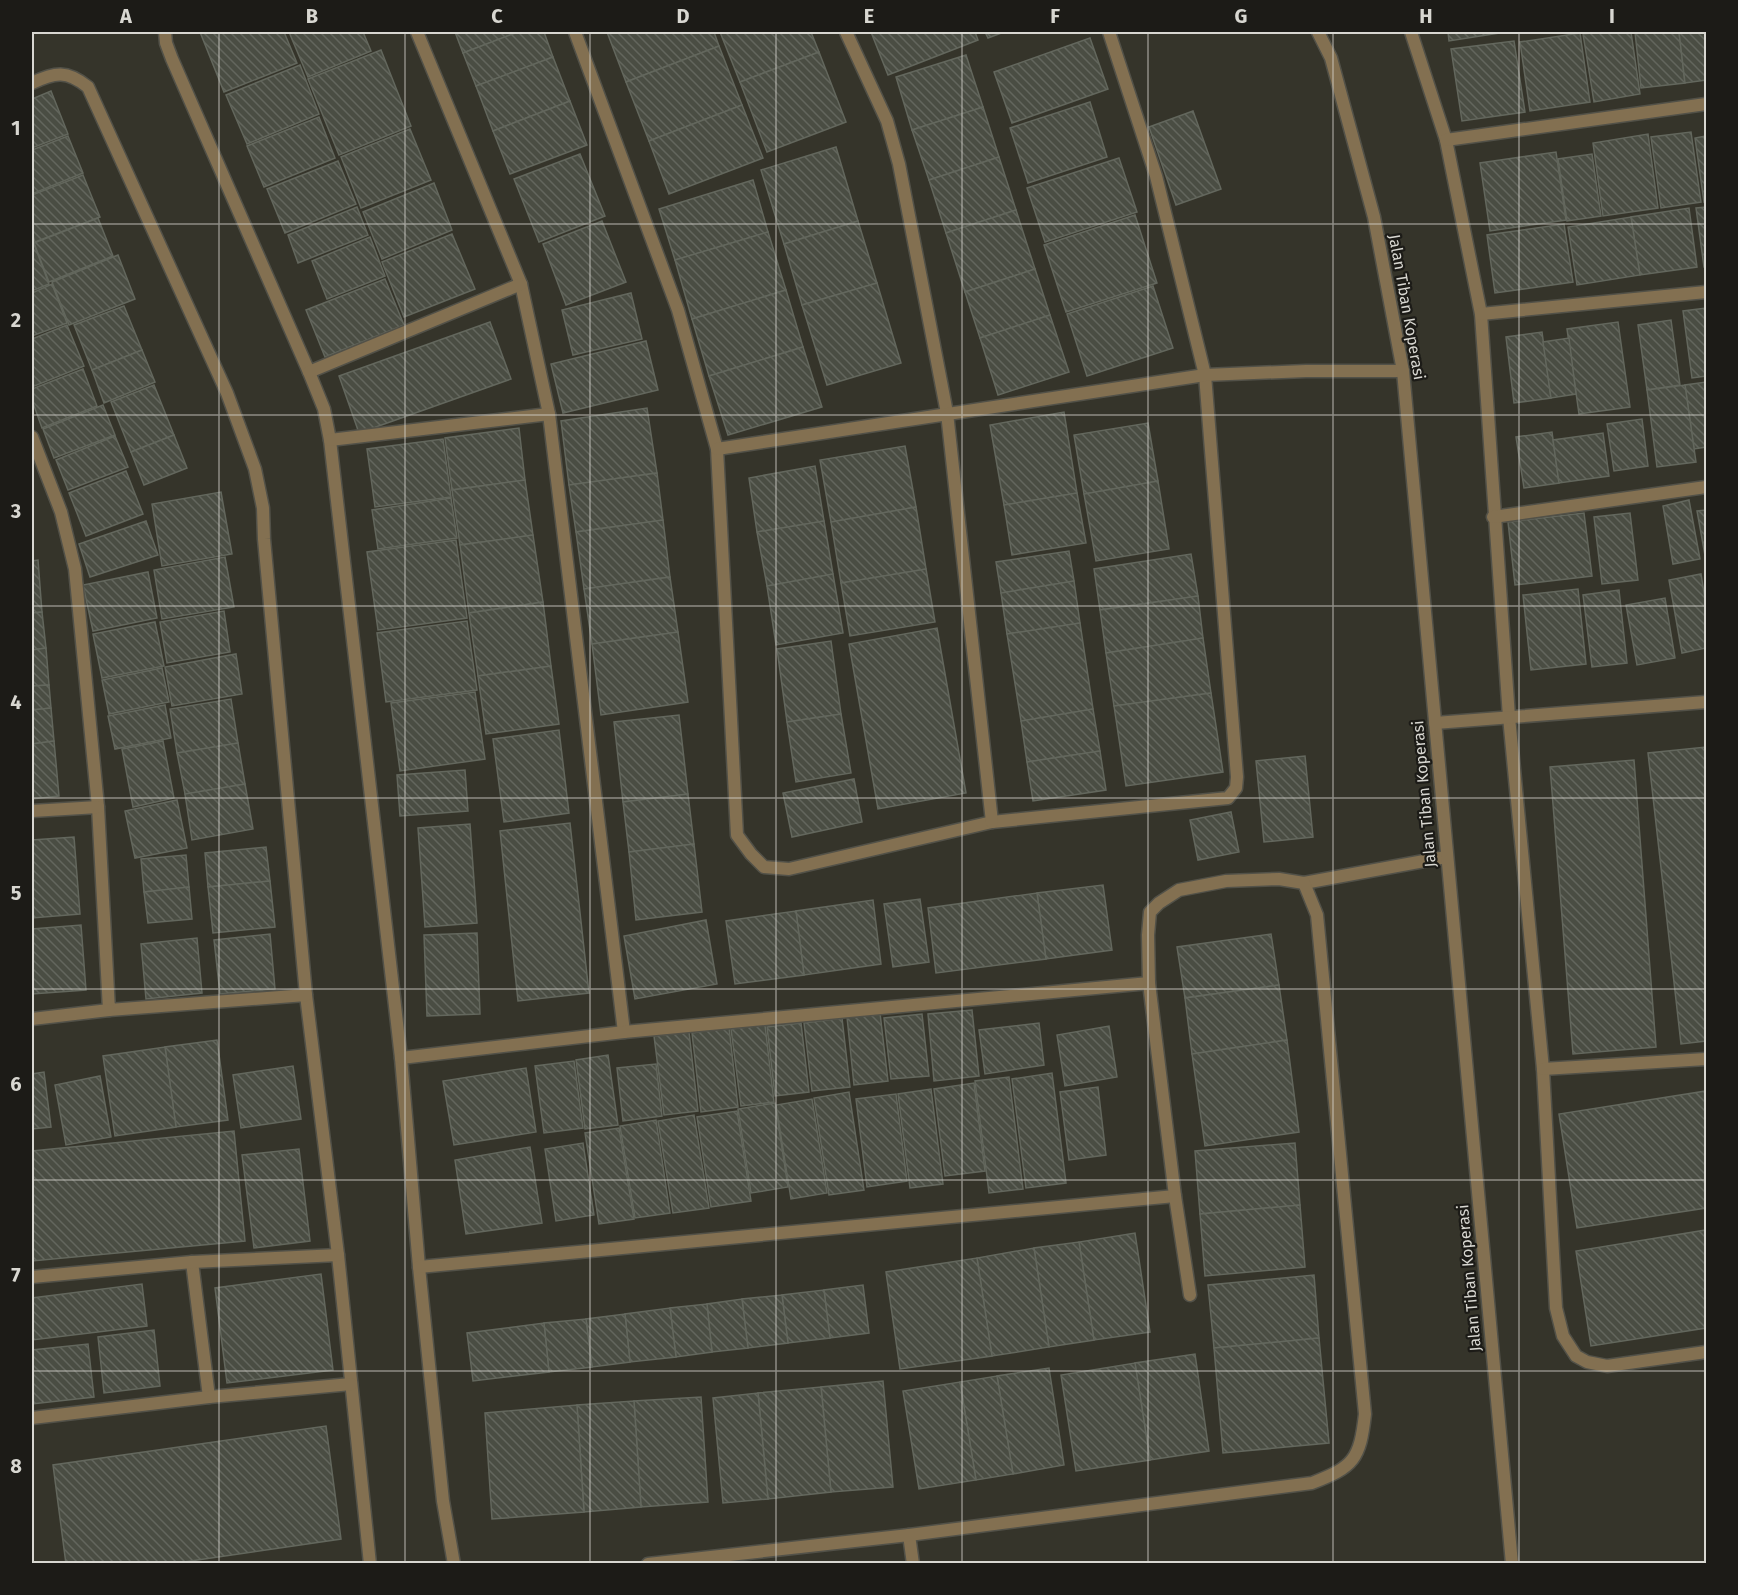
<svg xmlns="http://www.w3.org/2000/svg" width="1738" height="1595" font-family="'Fira Sans',sans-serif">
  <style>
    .building { fill: url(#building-back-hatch); stroke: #63675d; stroke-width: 1.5 }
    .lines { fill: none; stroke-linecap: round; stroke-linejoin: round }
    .minor-casing { stroke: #525148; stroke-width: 15 }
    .tertiary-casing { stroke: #525148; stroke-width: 15 }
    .minor { stroke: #837051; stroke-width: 12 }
    .tertiary { stroke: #837051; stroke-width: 12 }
    .grid { fill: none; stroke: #d8d7d1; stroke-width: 1.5; stroke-opacity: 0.55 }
    .labels { text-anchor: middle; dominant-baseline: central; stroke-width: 4.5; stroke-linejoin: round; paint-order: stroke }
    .street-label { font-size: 16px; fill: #d8d7d1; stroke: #1c1b17 }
    .neatline { fill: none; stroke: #d8d7d1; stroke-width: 2 }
    .grid-label { font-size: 20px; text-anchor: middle; font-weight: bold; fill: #d8d7d1 }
  </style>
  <defs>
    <pattern id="building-back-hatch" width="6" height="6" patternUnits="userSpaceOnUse" patternTransform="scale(1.5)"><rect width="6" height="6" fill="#4a4d43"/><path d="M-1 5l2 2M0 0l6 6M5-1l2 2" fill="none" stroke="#63665d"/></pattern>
  </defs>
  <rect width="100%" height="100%" fill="#35342a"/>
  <g class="building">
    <polygon points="200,32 284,32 297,63 224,92"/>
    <polygon points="289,32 363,32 371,51 308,77"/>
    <polygon points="455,32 518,32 463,53"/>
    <polygon points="518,32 544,32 553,57 476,86 463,53"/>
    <polygon points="607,32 714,32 719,46 626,82"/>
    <polygon points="720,32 811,32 819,52 740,82"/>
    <polygon points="871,32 975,32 978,40 888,75"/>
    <polygon points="985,32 1004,32 988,38"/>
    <polygon points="1448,32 1499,32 1499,33 1449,41"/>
    <polygon points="1602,32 1631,32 1640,94 1594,102 1583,34"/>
    <polygon points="1635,32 1679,32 1685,83 1641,88"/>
    <polygon points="1679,32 1706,32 1706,80 1685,83"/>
    <polygon points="1580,33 1590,102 1530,111 1520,42"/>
    <polygon points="1090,38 1108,89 1012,123 994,72"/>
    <polygon points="1514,41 1525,112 1462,121 1451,49"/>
    <polygon points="719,46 742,105 649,141 626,82"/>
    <polygon points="381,50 411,126 339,155 308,79"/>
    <polygon points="819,52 846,122 767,152 740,82"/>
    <polygon points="966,55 983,107 912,130 896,77"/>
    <polygon points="553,57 570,101 493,131 476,86"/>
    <polygon points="300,65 319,114 247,144 226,95"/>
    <polygon points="51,91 68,134 32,148 32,99"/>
    <polygon points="570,101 587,145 510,174 493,131"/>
    <polygon points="1090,102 1107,157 1028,183 1010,128"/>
    <polygon points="742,105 763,158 669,194 649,141"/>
    <polygon points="983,107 999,157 929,180 912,130"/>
    <polygon points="1193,111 1221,189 1176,205 1149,127"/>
    <polygon points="319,117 335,158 264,187 247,146"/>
    <polygon points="410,129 431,180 361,208 341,157"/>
    <polygon points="1691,132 1701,202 1661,208 1651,137"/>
    <polygon points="1648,134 1658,208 1603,216 1593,143"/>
    <polygon points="68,136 83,173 32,194 32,150"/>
    <polygon points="1706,136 1706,201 1704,202 1695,138"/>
    <polygon points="836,147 858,221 784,244 761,170"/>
    <polygon points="1556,152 1566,220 1490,231 1480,163"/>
    <polygon points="580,154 605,216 539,242 514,179"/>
    <polygon points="1592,154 1601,216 1567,221 1558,159"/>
    <polygon points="999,157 1016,210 946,233 929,180"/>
    <polygon points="1119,158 1137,212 1045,242 1027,188"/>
    <polygon points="338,161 356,204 285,233 267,189"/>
    <polygon points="83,175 100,217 35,242 32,233 32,195"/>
    <polygon points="753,180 768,232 675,260 659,209"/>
    <polygon points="434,183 452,230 382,259 363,212"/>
    <polygon points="357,207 368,235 298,263 288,235"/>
    <polygon points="1706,207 1706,267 1704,267 1696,208"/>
    <polygon points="1689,208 1697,267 1640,275 1631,217"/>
    <polygon points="1016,210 1035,269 965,292 946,233"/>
    <polygon points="1135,215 1157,283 1066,312 1044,245"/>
    <polygon points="1631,217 1640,275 1577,285 1568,227"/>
    <polygon points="98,218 113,256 49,282 34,243"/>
    <polygon points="602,221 626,282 566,305 543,244"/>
    <polygon points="858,221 877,283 802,305 784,244"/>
    <polygon points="1564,224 1573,282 1495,293 1487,235"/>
    <polygon points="768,232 786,290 692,319 675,260"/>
    <polygon points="452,234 475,289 404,317 382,262"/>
    <polygon points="370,237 385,276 327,299 312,261"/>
    <polygon points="32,244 34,244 49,284 32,291"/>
    <polygon points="118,255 135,299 69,325 52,282"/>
    <polygon points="1035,269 1050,315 980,338 965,292"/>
    <polygon points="385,279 404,325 325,357 306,310"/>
    <polygon points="877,283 901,363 827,385 802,305"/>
    <polygon points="52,284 67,323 32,336 32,293"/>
    <polygon points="1153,286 1173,348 1087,376 1067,314"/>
    <polygon points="786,290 803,347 709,376 692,319"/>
    <polygon points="631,293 642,339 573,355 562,310"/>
    <polygon points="124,306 142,350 92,370 74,325"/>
    <polygon points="1706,308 1706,376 1692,378 1683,311"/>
    <polygon points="1050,315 1069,372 998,395 980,338"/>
    <polygon points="1671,320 1680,385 1647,390 1638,325"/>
    <polygon points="490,322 511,379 359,433 339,376"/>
    <polygon points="1618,322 1630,407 1579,414 1567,329"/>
    <polygon points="67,325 84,366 32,387 32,339"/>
    <polygon points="1542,332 1551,398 1514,403 1506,337"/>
    <polygon points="1569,338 1576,394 1551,398 1543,342"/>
    <polygon points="646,341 658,390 563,413 551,364"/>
    <polygon points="803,347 822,407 728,435 709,376"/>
    <polygon points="142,350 155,382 104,403 92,370"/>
    <polygon points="83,369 97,406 42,428 32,400 32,389"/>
    <polygon points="1706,382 1706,447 1694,449 1685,385"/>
    <polygon points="154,385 174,435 131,452 111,402"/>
    <polygon points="1685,385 1696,462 1657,467 1647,390"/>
    <polygon points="103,405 115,435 54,458 43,429"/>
    <polygon points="647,408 657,473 569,485 561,421"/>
    <polygon points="1064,412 1077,493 1004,505 990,425"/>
    <polygon points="1642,419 1648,466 1614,471 1607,424"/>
    <polygon points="1148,423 1158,481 1084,494 1074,435"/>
    <polygon points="519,428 525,480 452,490 445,438"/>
    <polygon points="1552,432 1559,483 1524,488 1516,437"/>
    <polygon points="1603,433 1609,476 1559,483 1553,440"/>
    <polygon points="174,435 187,468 144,485 131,452"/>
    <polygon points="115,436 128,467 68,490 56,460"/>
    <polygon points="443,439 451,497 375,507 367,449"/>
    <polygon points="905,446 916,507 831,522 820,460"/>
    <polygon points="815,466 824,521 757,532 749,478"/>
    <polygon points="126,471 143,514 86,536 69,493"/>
    <polygon points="657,473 663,520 576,532 569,485"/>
    <polygon points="525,480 533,535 460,545 452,490"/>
    <polygon points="1158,481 1169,549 1096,561 1084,494"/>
    <polygon points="221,492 232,554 162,566 152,504"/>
    <polygon points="1077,493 1086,543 1012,555 1004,505"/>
    <polygon points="451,498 457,538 378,549 372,510"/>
    <polygon points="1689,500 1700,559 1673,564 1663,506"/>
    <polygon points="916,507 926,569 841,583 831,522"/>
    <polygon points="1706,510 1706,561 1697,511"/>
    <polygon points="1584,513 1592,576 1515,585 1508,522"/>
    <polygon points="1630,513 1638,580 1602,584 1594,517"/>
    <polygon points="663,520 670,577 584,589 576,532"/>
    <polygon points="146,521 158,555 90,577 79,544"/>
    <polygon points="824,521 833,574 767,586 757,532"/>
    <polygon points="533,535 543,602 469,613 460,545"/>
    <polygon points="456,540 467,618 378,630 367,552"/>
    <polygon points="1069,551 1074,581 1001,593 996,562"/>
    <polygon points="1191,554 1198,596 1100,610 1094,569"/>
    <polygon points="225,557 234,607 162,619 154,570"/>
    <polygon points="38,560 42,612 32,613 32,561"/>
    <polygon points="926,569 935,622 850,636 841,583"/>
    <polygon points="148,572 157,618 93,631 83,585"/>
    <polygon points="833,574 843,633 776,645 767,586"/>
    <polygon points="1701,574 1706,605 1706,648 1682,653 1669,580"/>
    <polygon points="670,577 678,632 592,644 584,589"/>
    <polygon points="1074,581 1080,623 1007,634 1001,593"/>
    <polygon points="1578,589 1586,664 1531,670 1523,595"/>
    <polygon points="1619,590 1627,663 1592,667 1583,595"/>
    <polygon points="1198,596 1203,638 1106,653 1100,610"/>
    <polygon points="1665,598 1675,658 1637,665 1626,605"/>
    <polygon points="543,602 551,666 478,676 469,613"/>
    <polygon points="224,611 230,652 167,663 160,622"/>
    <polygon points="42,612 46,648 32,650 32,613"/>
    <polygon points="467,621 477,690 386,702 377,633"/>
    <polygon points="155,622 164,666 102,678 93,634"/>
    <polygon points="1080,623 1093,709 1021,721 1007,634"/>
    <polygon points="937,628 966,793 878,809 849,644"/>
    <polygon points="678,632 688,702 601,715 592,644"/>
    <polygon points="1203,638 1211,693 1114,706 1106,653"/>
    <polygon points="831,641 841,714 787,722 777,649"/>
    <polygon points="46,648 49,685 32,686 32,650"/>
    <polygon points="236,654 242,694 172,706 165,667"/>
    <polygon points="551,666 559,724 486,734 478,676"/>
    <polygon points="162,668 169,702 109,714 102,680"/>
    <polygon points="49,685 51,708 32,710 32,686"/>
    <polygon points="475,692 485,759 400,771 391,703"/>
    <polygon points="1211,693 1223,772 1126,786 1114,706"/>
    <polygon points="231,699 238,743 177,753 170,709"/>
    <polygon points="165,705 171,738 115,749 108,716"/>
    <polygon points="51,708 54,741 32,744 32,710"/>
    <polygon points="1093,709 1100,751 1027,762 1021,721"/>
    <polygon points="841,714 851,773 796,782 787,722"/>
    <polygon points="679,715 688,794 623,802 614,722"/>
    <polygon points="559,730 569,813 504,822 493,739"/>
    <polygon points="54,741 59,796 32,799 32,744"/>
    <polygon points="163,741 174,798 133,807 122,749"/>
    <polygon points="238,743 245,784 185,794 177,753"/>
    <polygon points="1706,747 1706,1041 1681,1044 1648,753"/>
    <polygon points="1100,751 1106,790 1033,801 1027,762"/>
    <polygon points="1305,756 1313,837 1264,842 1256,761"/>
    <polygon points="1634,760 1656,1047 1573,1054 1550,767"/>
    <polygon points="465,770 468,811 400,816 397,775"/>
    <polygon points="854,779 862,822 792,837 783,793"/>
    <polygon points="245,784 253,829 192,840 185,794"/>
    <polygon points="688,794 694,844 629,852 623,802"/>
    <polygon points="177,800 187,848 135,858 125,811"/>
    <polygon points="1231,812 1239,852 1198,860 1190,820"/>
    <polygon points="570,823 589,993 518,1001 500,831"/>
    <polygon points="470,824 477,923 425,927 418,828"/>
    <polygon points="74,837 80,914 32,918 32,840"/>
    <polygon points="694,844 702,912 636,920 629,852"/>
    <polygon points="266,847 270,881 208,887 205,853"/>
    <polygon points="186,855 189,887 144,892 141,859"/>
    <polygon points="270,881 275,927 213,933 208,887"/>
    <polygon points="1103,885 1112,950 1046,959 1037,893"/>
    <polygon points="189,887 192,919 148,923 144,892"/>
    <polygon points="1037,893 1046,959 936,973 928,908"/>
    <polygon points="920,899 929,962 893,967 884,904"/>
    <polygon points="873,900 881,964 804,975 796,911"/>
    <polygon points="796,911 804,975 735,984 726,921"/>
    <polygon points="706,920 717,984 635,999 624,936"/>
    <polygon points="81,925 86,990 32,994 32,929"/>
    <polygon points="477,933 480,1014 427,1016 424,935"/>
    <polygon points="270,934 275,989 220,994 214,940"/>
    <polygon points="1271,934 1279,985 1185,998 1177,947"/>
    <polygon points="197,938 202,993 146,999 141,944"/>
    <polygon points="1279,985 1287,1040 1192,1054 1185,998"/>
    <polygon points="972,1010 979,1076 934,1081 928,1014"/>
    <polygon points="880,1013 888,1081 854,1085 847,1017"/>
    <polygon points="922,1014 929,1076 891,1079 884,1018"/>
    <polygon points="842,1018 850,1087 812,1091 804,1023"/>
    <polygon points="801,1023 809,1092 775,1096 767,1027"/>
    <polygon points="1039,1023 1044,1065 985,1074 979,1030"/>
    <polygon points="765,1025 774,1102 741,1106 731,1029"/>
    <polygon points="1109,1026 1117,1077 1065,1086 1057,1035"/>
    <polygon points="729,1027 738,1107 701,1112 692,1033"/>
    <polygon points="689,1032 698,1111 664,1115 654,1036"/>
    <polygon points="217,1040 228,1120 176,1127 165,1047"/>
    <polygon points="1287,1040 1299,1132 1205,1146 1192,1054"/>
    <polygon points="165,1047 176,1127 115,1136 103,1056"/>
    <polygon points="608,1055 618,1125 585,1129 576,1060"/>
    <polygon points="574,1061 583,1128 544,1133 535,1066"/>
    <polygon points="656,1064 662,1116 623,1121 617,1068"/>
    <polygon points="293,1066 301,1119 241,1128 233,1075"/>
    <polygon points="526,1068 536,1132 454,1145 443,1081"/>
    <polygon points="44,1072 51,1127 32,1129 32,1074"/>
    <polygon points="1052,1073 1066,1183 1026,1188 1012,1079"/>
    <polygon points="100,1076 111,1137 66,1145 55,1085"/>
    <polygon points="1009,1077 1023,1189 989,1193 975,1081"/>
    <polygon points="974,1083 985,1171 945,1176 934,1089"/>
    <polygon points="1098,1087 1106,1155 1069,1160 1060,1092"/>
    <polygon points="931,1089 943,1184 910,1188 898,1094"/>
    <polygon points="1706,1091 1706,1208 1577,1228 1559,1114"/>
    <polygon points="849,1092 864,1190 829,1195 814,1098"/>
    <polygon points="896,1094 907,1181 867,1187 856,1099"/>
    <polygon points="812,1099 827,1193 791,1199 776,1105"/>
    <polygon points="775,1103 788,1187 751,1193 738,1109"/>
    <polygon points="737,1111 751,1201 711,1207 697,1117"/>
    <polygon points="694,1115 709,1208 673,1213 658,1121"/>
    <polygon points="656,1120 670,1213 635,1218 620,1126"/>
    <polygon points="619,1128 634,1219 599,1224 585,1133"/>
    <polygon points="234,1131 245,1241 32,1261 32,1151"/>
    <polygon points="583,1143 594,1215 556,1221 545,1149"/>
    <polygon points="1295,1143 1300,1205 1200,1214 1195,1151"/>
    <polygon points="530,1147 542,1223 466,1234 455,1160"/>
    <polygon points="299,1149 310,1241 254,1248 242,1155"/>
    <polygon points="1300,1205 1305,1267 1205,1276 1200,1214"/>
    <polygon points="1706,1230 1706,1328 1591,1346 1576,1251"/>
    <polygon points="1135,1233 1150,1332 1094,1340 1079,1242"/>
    <polygon points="1079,1242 1094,1340 1049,1347 1034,1248"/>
    <polygon points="1034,1248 1049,1347 992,1356 977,1258"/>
    <polygon points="977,1258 992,1356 900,1369 886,1272"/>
    <polygon points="321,1274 333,1370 227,1383 215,1288"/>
    <polygon points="1314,1275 1319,1338 1214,1348 1208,1285"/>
    <polygon points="142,1284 147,1326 32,1340 32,1298"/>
    <polygon points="863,1285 869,1333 830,1338 824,1290"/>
    <polygon points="824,1290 830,1338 788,1343 782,1295"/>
    <polygon points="782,1295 788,1343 748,1348 742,1299"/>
    <polygon points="742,1299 748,1348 712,1352 707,1304"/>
    <polygon points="707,1304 712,1352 676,1357 670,1308"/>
    <polygon points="670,1308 676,1357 630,1362 625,1314"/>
    <polygon points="625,1314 630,1362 592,1367 586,1319"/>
    <polygon points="586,1319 592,1367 549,1372 544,1323"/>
    <polygon points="544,1323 549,1372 473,1381 467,1333"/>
    <polygon points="154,1330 160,1386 104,1393 98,1337"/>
    <polygon points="1319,1338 1329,1443 1223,1453 1214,1348"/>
    <polygon points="88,1344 94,1397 32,1404 32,1350"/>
    <polygon points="1195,1354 1209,1451 1150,1460 1135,1363"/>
    <polygon points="1135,1363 1150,1460 1076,1471 1061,1375"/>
    <polygon points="1049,1368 1064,1465 1013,1474 997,1376"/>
    <polygon points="997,1376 1013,1474 976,1480 960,1382"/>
    <polygon points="883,1381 893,1487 831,1492 821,1387"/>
    <polygon points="960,1382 976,1480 919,1489 903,1391"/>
    <polygon points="821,1387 831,1492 768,1499 758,1393"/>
    <polygon points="758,1393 768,1499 723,1503 713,1398"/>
    <polygon points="701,1397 708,1502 641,1507 634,1401"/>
    <polygon points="634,1401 641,1507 584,1512 577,1405"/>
    <polygon points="577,1405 584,1512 492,1519 485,1413"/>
    <polygon points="326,1426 341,1539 170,1564 66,1564 53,1465"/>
  </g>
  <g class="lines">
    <defs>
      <g id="minor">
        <polyline points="165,32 166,43 172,59 309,372 324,409 330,440 401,1058 419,1267 443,1501 454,1564"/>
        <polyline points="417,32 521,284 549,414 624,1032"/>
        <polyline points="575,32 678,310 717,449 737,835 751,854 764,867 789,869 992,822 1228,798 1236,788 1237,777 1205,375 1156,176 1109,32"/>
        <polyline points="846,32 887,121 899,164 947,413 992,822"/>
        <polyline points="1411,32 1446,140 1481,314 1509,717 1543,1069 1556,1308 1563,1336 1576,1356 1587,1362 1607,1366 1706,1352"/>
        <path d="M32 83C55 72 67 70 88 87L227 393 255 469 263 508 264 539 306 995 338 1255 370 1564"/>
        <polyline points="1446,140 1706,104"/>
        <polyline points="1481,314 1706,292"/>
        <polyline points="309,372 521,284"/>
        <polyline points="32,437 61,512 75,569 98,807 109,1010 306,995"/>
        <polyline points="330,440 549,414"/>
        <polyline points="717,449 1205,375 1306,371 1403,371"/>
        <polyline points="1493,517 1706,487"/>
        <polyline points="1435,723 1706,702"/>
        <polyline points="32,811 98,807"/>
        <polyline points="1304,883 1446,857"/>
        <polyline points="32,1019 109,1010"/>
        <polyline points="401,1058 624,1032 1149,983"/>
        <polyline points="1543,1069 1706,1059"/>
        <polyline points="192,1262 209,1397"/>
        <polyline points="419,1267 1175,1196"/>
        <polyline points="32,1277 192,1262 338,1255"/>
        <polyline points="32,1418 209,1397 351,1384"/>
        <polyline points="909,1535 913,1564"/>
        <path d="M648 1564 909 1535 1312 1483C1354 1467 1360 1459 1365 1414L1317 915 1304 883 1279 879 1226 881 1179 890 1159 903 1150 912 1148 935 1149 983 1175 1196 1190 1295"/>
      </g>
      <polyline id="tertiary" points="1318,32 1331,58 1374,217 1403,371 1512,1564"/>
    </defs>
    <use href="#minor" class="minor-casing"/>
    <use href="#tertiary" class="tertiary-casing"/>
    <use href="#minor" class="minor"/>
    <use href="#tertiary" class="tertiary"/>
  </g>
  <path class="grid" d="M219 32V1564M405 32V1564M590 32V1564M776 32V1564M962 32V1564M1148 32V1564M1333 32V1564M1519 32V1564M32 224H1706M32 415H1706M32 606H1706M32 798H1706M32 989H1706M32 1180H1706M32 1371H1706"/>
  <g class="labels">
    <g class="street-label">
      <text transform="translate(1407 307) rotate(80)">Jalan Tiban Koperasi</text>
      <text transform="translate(1424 794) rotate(-95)">Jalan Tiban Koperasi</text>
      <text transform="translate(1469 1278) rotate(-95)">Jalan Tiban Koperasi</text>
    </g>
  </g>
  <rect width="1738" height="1595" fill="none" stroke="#1c1b17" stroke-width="66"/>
  <rect x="33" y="33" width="1672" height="1529" class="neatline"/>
  <g class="grid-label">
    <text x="126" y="23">A</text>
    <text x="312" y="23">B</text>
    <text x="497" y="23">C</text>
    <text x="683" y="23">D</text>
    <text x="869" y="23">E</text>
    <text x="1055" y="23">F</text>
    <text x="1241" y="23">G</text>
    <text x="1426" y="23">H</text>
    <text x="1612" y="23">I</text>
    <text x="16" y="135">1</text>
    <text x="16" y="327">2</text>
    <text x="16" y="518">3</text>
    <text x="16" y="709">4</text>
    <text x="16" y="900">5</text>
    <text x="16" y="1091">6</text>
    <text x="16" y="1282">7</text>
    <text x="16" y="1473">8</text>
  </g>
</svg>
